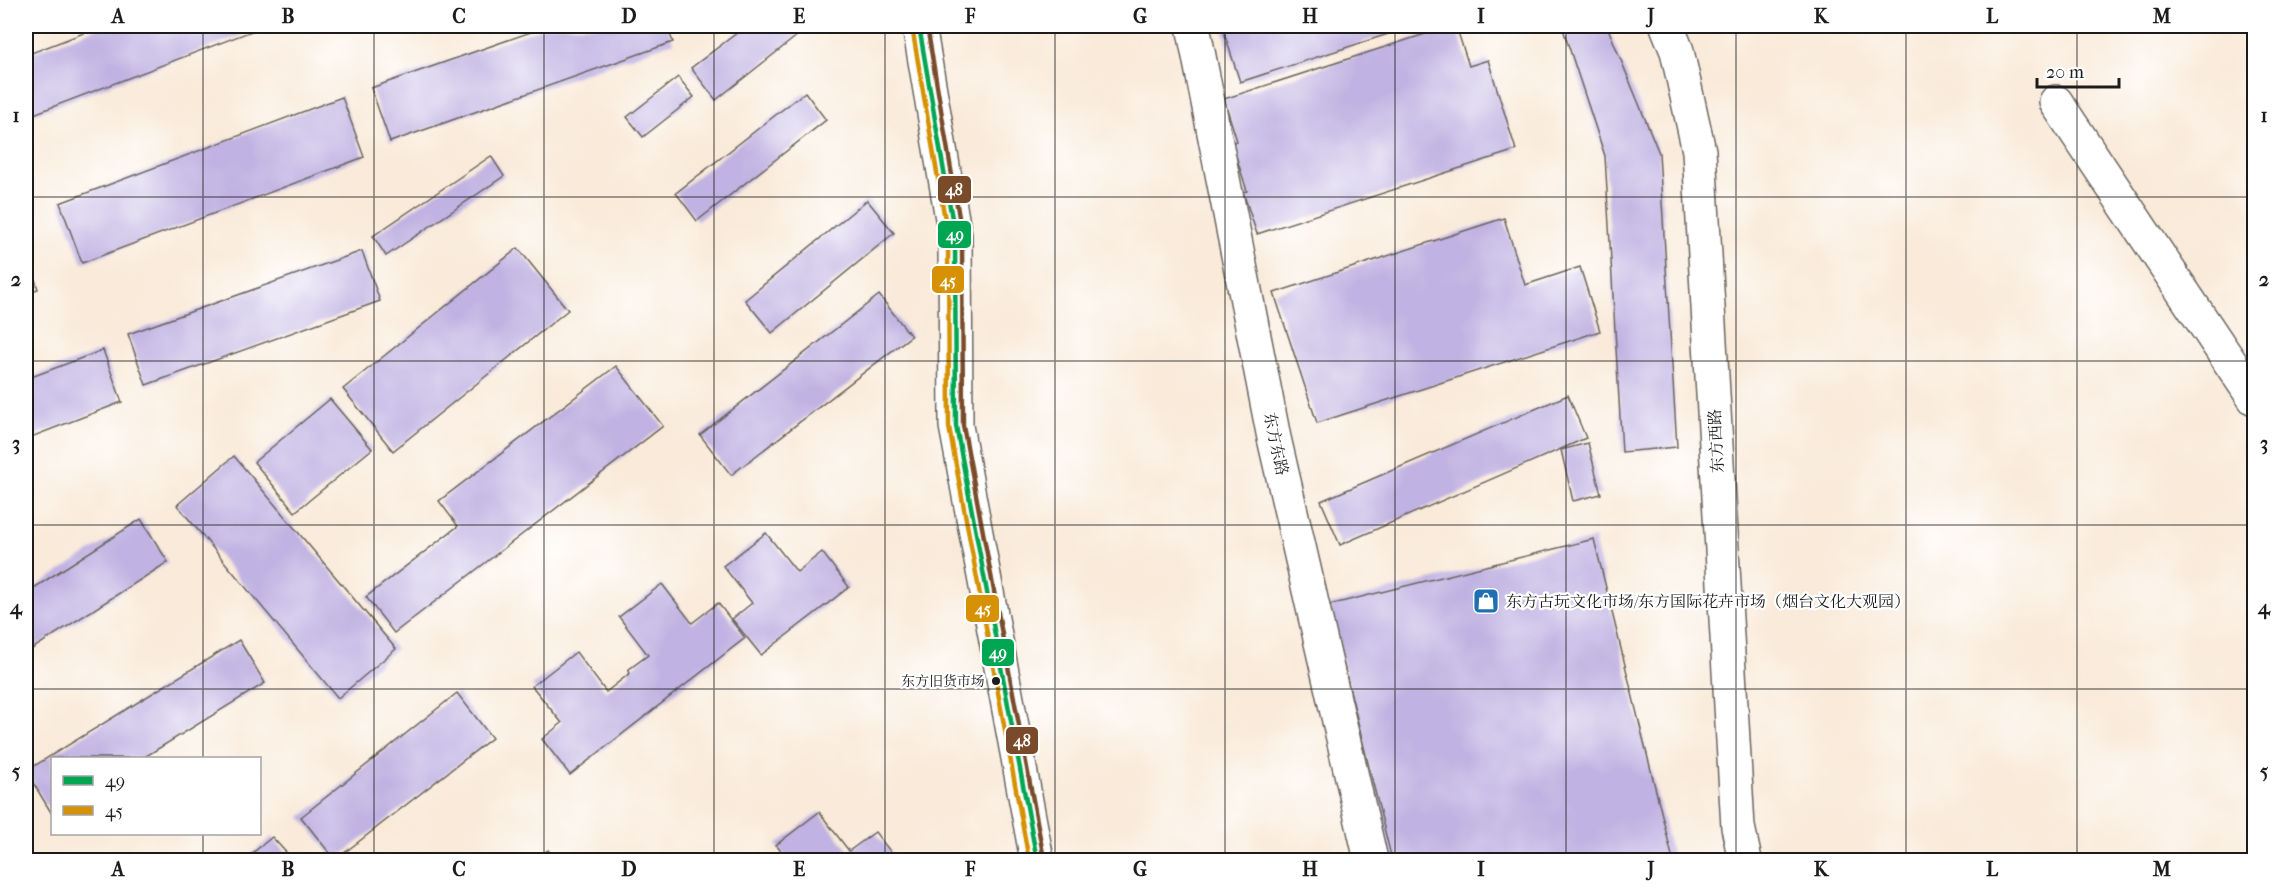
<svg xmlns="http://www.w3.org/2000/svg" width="2280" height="886" font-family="'IM FELL French Canon','Noto Serif SC',serif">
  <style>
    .building { fill: #c0b2e2 }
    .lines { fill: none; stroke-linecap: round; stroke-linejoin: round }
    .minor-casing { stroke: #69645e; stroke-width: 36 }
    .tertiary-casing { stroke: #69645e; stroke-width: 36 }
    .minor { stroke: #fff; stroke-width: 33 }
    .tertiary { stroke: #fff; stroke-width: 33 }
    .bus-1-casing { stroke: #fff; stroke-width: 9 }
    .bus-2-casing { stroke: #fff; stroke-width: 9 }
    .bus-3-casing { stroke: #fff; stroke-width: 9 }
    .bus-1 { stroke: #00a651; stroke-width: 4.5 }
    .bus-2 { stroke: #d69104; stroke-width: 4.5 }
    .bus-3 { stroke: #7a4b2a; stroke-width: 4.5 }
    .grid { fill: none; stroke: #1c1c1c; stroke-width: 1.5; stroke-opacity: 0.55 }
    .bus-dot { fill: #1c1c1c; stroke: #fff; stroke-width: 2 }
    .labels { text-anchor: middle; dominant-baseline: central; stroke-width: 4.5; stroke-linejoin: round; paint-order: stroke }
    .bus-label { font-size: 14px; fill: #1c1c1c; stroke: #fff; text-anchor: end }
    .street-label { font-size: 16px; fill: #1c1c1c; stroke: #fff }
    .poi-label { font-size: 16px; fill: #1c1c1c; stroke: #fff; text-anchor: start }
    .line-badge { stroke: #fff; stroke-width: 2 }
    .badge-label { font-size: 16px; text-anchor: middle; font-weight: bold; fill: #fff }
    .neatline { fill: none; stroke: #1c1c1c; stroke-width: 2 }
    .grid-label { font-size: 20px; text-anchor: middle; font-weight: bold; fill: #1c1c1c }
  </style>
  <rect width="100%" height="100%" fill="#fff"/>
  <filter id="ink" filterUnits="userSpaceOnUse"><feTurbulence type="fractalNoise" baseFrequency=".0167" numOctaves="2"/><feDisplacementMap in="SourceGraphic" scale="12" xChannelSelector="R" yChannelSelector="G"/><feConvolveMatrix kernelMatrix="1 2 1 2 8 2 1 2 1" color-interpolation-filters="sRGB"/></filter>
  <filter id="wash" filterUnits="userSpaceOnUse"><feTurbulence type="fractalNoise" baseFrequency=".008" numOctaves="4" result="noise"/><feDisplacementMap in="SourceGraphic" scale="24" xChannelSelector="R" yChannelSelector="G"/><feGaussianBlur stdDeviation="1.35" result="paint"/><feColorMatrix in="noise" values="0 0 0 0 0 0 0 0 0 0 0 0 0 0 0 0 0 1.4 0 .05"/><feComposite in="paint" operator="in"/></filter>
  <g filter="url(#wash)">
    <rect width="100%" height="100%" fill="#f9ead9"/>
    <g id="blocks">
      <g class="building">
        <polygon points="102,26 265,26 26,117 26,55"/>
        <polygon points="548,26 667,26 673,42 390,142 371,88"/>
        <polygon points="746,26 790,26 798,35 716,100 691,68"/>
        <polygon points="1222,26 1413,26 1240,82"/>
        <polygon points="1450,26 1456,26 1469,66 1488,60 1516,150 1257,234 1243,192 1247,191 1232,143 1237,141 1224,99"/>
        <polygon points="1562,26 1607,26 1659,153 1677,447 1622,452 1605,156"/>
        <polygon points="678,77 694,97 643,137 627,117"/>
        <polygon points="805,92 826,120 697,221 676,193"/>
        <polygon points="342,97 364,157 82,263 60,203"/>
        <polygon points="491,156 504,176 386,256 373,236"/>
        <polygon points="867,200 894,233 772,333 745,300"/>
        <polygon points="1504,218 1525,285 1580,267 1600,331 1317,423 1274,293"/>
        <polygon points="518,248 568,310 393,451 343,389"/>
        <polygon points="26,250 38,289 26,293"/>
        <polygon points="362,251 380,301 146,385 128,334"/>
        <polygon points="879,295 911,336 731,475 700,435"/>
        <polygon points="103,350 122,402 26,439 26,379"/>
        <polygon points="616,366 663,426 394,633 366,597 458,526 439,501"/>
        <polygon points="1568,395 1586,438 1340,545 1321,501"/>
        <polygon points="330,399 372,449 295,512 254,462"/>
        <polygon points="1588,443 1601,494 1573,501 1561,450"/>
        <polygon points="234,456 396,649 338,698 177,505"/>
        <polygon points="141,519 168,562 26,653 26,593"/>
        <polygon points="766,533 797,572 822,552 849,587 761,655 732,619 752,603 723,566"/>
        <polygon points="1594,539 1673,860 1392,860 1329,605"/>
        <polygon points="662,584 692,623 718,603 745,638 570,775 542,739 562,723 532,686 576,652 606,692 630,673 628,670 648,655 619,617"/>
        <polygon points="239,640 265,683 143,758 52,758 52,814 26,771"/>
        <polygon points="457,693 492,738 335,860 301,817"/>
        <polygon points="819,812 849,851 875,832 897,860 788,860 776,845"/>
        <polygon points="272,837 293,860 244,860"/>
        <polygon points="548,850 556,860 534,860"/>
      </g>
    </g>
  </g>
  <g filter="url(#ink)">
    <use href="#blocks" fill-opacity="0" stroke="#69645e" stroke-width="1.5"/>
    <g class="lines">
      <defs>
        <g id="minor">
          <polyline points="1193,26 1274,438 1371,860"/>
          <polyline points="1667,26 1677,51 1699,151 1738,827 1745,860"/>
          <polyline points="2056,102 2254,398"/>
        </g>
        <polyline id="tertiary" points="919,26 955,236 956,426 1037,860"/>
      </defs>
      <use href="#minor" class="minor-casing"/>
      <use href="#tertiary" class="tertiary-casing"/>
      <use href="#minor" class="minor"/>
      <use href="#tertiary" class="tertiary"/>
      <defs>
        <polyline id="bus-1" points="919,26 955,236 956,426 1037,860"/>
        <polyline id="bus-2" points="912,27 948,237 949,427 1029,860"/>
        <polyline id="bus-3" points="927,26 962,235 963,425 1044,859"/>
      </defs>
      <use href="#bus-1" class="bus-1-casing"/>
      <use href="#bus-2" class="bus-2-casing"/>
      <use href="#bus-3" class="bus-3-casing"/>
      <use href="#bus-1" class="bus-1"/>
      <use href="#bus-2" class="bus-2"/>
      <use href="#bus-3" class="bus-3"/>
    </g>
  </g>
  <path class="grid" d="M203 26V758M374 26V860M544 26V860M714 26V860M885 26V860M1055 26V860M1225 26V860M1395 26V860M1566 26V860M1736 26V860M1906 26V860M2077 26V860M26 197H2254M26 361H2254M26 525H2254M26 689H2254M203 834V860"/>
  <defs>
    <symbol id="shop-square" viewBox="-11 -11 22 22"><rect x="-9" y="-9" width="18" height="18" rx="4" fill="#1f6fb2" stroke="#fff"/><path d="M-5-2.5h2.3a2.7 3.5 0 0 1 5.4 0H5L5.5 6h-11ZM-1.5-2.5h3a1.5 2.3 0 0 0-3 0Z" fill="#fff"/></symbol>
  </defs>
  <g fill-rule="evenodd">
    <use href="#shop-square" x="1471" y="586" width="30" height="30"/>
  </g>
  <circle class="bus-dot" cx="996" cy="681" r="5"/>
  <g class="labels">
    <g class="bus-label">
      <text x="985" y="681">东方旧货市场</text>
    </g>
    <g class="street-label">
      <text transform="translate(1716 441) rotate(-93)">东方西路</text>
      <text transform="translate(1276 444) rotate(78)">东方东路</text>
    </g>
    <g class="poi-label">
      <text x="1506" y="601">东方古玩文化市场/东方国际花卉市场（烟台文化大观园）</text>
    </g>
  </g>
  <g class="line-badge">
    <rect x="937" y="175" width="35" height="29" rx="6" fill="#7a4b2a"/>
    <rect x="937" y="220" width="35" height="29" rx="6" fill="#00a651"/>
    <rect x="931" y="265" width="34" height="29" rx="6" fill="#d69104"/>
    <rect x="965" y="594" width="35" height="29" rx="6" fill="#d69104"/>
    <rect x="981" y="638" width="34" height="29" rx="6" fill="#00a651"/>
    <rect x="1005" y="726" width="34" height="29" rx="6" fill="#7a4b2a"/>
  </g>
  <g class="badge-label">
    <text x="954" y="195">48</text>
    <text x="955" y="240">49</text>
    <text x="948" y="286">45</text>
    <text x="983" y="614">45</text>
    <text x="998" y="658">49</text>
    <text x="1022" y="746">48</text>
  </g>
  <rect width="2280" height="886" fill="none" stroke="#fff" stroke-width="66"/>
  <rect x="51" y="757" width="210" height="78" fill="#ffffff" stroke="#a4a4a4" stroke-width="1.5"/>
  <rect x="63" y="776" width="30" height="9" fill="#00a651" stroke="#a4a4a4" stroke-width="1.5"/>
  <text x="105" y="787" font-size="18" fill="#1c1c1c">49</text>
  <rect x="63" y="806" width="30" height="9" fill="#d69104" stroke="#a4a4a4" stroke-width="1.5"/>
  <text x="105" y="817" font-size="18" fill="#1c1c1c">45</text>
  <path d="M2037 78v9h82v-9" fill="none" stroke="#1c1c1c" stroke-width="3"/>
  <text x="2046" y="78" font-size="18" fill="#1c1c1c" stroke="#ffffff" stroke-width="4.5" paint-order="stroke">20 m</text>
  <rect x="33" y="33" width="2214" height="820" class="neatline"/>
  <g class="grid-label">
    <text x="118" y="23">A</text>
    <text x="288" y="23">B</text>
    <text x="459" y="23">C</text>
    <text x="629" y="23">D</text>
    <text x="799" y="23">E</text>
    <text x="970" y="23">F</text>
    <text x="1140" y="23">G</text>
    <text x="1310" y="23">H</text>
    <text x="1481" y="23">I</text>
    <text x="1651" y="23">J</text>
    <text x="1821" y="23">K</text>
    <text x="1992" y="23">L</text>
    <text x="2162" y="23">M</text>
    <text x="16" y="122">1</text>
    <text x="2264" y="122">1</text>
    <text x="16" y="286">2</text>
    <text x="2264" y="286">2</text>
    <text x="16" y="450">3</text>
    <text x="2264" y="450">3</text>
    <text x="16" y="614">4</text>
    <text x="2264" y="614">4</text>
    <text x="16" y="778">5</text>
    <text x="2264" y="778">5</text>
    <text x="118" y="876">A</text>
    <text x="288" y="876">B</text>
    <text x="459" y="876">C</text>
    <text x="629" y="876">D</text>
    <text x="799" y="876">E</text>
    <text x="970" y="876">F</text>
    <text x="1140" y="876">G</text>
    <text x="1310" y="876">H</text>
    <text x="1481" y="876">I</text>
    <text x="1651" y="876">J</text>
    <text x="1821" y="876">K</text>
    <text x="1992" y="876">L</text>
    <text x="2162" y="876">M</text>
  </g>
</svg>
